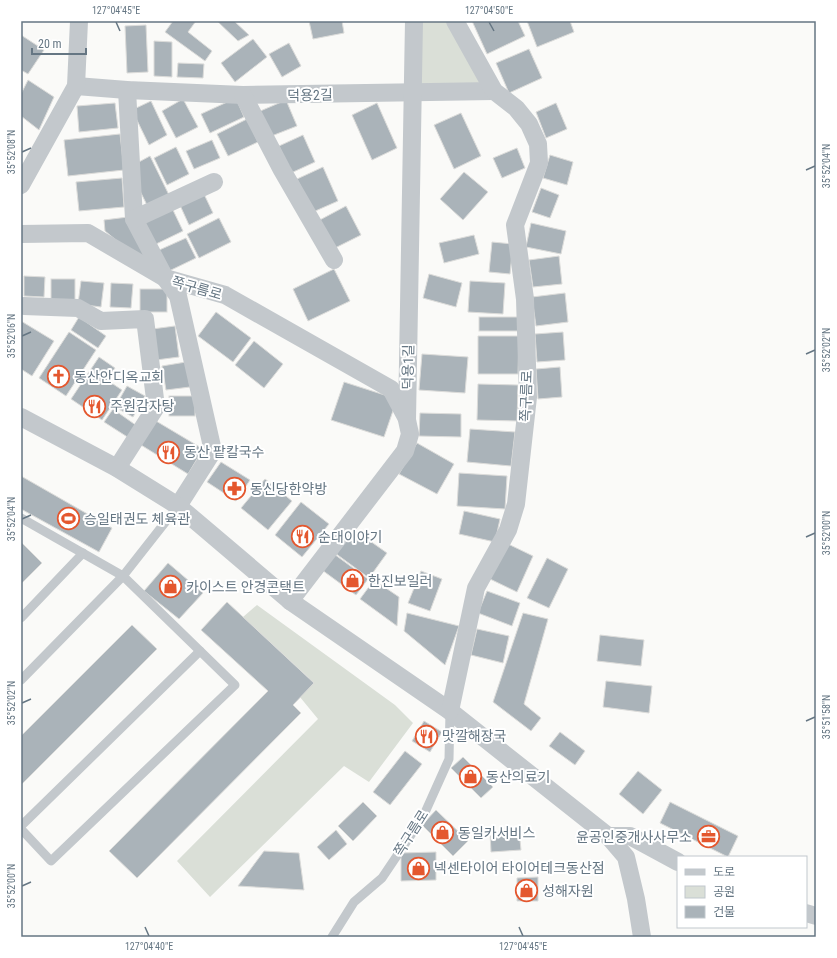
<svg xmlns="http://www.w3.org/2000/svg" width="837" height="958" font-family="'Roboto Condensed','Noto Sans KR',sans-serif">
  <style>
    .green { fill: #dadfd7 }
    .building { fill: #aab3b9; stroke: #dcdcda }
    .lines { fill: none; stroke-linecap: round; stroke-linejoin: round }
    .lane { stroke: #c3c8cc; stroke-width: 9 }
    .street { stroke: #c3c8cc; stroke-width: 18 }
    .ticks { fill: none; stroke: #657683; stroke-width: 1.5 }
    .labels { text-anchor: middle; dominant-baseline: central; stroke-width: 4; stroke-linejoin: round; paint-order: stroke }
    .street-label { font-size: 14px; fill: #657683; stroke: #fff }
    .poi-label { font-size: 14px; fill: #657683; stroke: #fff; text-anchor: start }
    .neatline { fill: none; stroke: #657683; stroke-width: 1.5 }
    .ticks-label { font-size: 10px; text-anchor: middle; fill: #657683 }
  </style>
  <rect width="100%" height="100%" fill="#fafaf8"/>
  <g class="green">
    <polygon points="407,21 453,21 491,93 417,95"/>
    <polygon points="257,605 395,705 413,723 369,782 344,766 210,897 177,861 318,719 295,691 309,678 243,617"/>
  </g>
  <g class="building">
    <polygon points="173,21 196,21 188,32 212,51 205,61 165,32"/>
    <polygon points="217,21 234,21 249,35 238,41"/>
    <polygon points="309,21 342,21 344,33 313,39"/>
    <polygon points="472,21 518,21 525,36 487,54"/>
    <polygon points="527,21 570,21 574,32 537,47"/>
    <polygon points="146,25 148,72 127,73 125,26"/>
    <polygon points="21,35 44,50 28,74 21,70"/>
    <polygon points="253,39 267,57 235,82 221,63"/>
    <polygon points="154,41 172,42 172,77 154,76"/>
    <polygon points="289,43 301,66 282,77 269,54"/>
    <polygon points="529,49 542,78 509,93 496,63"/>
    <polygon points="178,63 204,64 203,78 177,77"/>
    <polygon points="28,80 54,97 39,130 21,116 21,94"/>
    <polygon points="236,98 244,117 210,133 201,114"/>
    <polygon points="183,99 198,127 176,138 162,111"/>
    <polygon points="286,100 297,126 269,137 258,112"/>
    <polygon points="151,101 167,135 149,145 132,110"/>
    <polygon points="115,103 118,128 79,132 77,106"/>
    <polygon points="377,103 397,148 372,160 352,115"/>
    <polygon points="556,103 567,129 546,138 536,112"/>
    <polygon points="461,113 481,156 454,169 434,125"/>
    <polygon points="247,119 258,142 228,156 217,134"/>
    <polygon points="120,134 124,170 68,176 64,140"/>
    <polygon points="303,135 315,162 291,173 279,146"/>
    <polygon points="212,140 220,158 194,169 186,151"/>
    <polygon points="176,147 189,174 167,185 154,158"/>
    <polygon points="517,148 525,168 502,178 493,158"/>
    <polygon points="550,155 573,162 567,185 543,178"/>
    <polygon points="150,156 169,195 147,205 138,187 137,163"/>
    <polygon points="323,167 338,201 313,212 297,179"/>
    <polygon points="464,172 488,192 463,220 440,199"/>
    <polygon points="122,178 124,207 79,211 76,182"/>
    <polygon points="541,188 559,195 550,218 532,212"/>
    <polygon points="203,192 213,213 189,225 179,203"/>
    <polygon points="346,206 361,235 331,250 316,222"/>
    <polygon points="172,208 183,231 154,245 143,222"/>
    <polygon points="128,217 147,255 139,259 105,231 104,220"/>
    <polygon points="219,218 231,242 199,258 187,234"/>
    <polygon points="531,223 566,231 561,254 526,247"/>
    <polygon points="474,235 479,254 444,263 439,243"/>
    <polygon points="186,238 196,258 167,272 157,251"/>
    <polygon points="492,242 513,244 510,274 489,272"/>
    <polygon points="559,256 562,284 533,287 529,260"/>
    <polygon points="334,269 350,301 308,321 293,289"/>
    <polygon points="429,274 462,283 456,307 423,298"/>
    <polygon points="24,276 45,277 44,297 24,296"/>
    <rect x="51" y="279" width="24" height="23"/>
    <polygon points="81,281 104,283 101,307 78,304"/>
    <polygon points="470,281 505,283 503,314 468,312"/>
    <polygon points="111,283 133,284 131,308 110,307"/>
    <rect x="140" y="289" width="27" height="23"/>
    <polygon points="565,293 568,322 536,326 532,297"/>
    <polygon points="216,312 251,338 233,362 198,336"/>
    <polygon points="79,317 106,336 98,348 71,330"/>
    <rect x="479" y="317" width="39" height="14"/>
    <polygon points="21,321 54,341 32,376 21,369"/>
    <polygon points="175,326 179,357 156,360 152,329"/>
    <polygon points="69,332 96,350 66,396 39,378"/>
    <polygon points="563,332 565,360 537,362 535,334"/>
    <polygon points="478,336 519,336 518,374 478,374"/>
    <polygon points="254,341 283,364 264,388 235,365"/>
    <polygon points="422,354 468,357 465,393 419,390"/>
    <polygon points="99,357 115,368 107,380 122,390 102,420 71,399"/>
    <polygon points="186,362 190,387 166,390 162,366"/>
    <polygon points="560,367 562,397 538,399 536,369"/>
    <polygon points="344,382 397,399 384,437 331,420"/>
    <polygon points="478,384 518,385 517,421 477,420"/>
    <polygon points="127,386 145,396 133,417 115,407"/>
    <rect x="169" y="396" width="26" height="20"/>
    <polygon points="113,409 137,426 129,438 104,422"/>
    <polygon points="420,413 461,414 461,437 419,436"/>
    <polygon points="156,421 203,449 188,474 141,445"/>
    <polygon points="470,429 515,432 511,466 467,462"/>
    <polygon points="417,443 454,464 437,494 399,474"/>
    <polygon points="221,462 250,480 236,501 207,482"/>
    <polygon points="459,473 507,476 505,509 457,506"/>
    <polygon points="21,476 112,528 99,552 21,509"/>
    <polygon points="265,479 292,501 268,530 241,508"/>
    <polygon points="301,502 329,524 302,557 275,535"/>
    <polygon points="464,511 500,519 495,542 459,534"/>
    <polygon points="353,529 387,553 369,578 335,553"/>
    <polygon points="21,542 42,563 21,584"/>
    <polygon points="506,543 533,556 517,592 490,579"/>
    <polygon points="334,554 368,579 356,595 322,570"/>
    <polygon points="547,558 568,569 549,608 527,598"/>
    <polygon points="168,563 203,593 179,619 144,591"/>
    <polygon points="421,571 442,579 430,611 408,603"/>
    <polygon points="374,580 399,597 397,626 360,599"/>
    <polygon points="487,591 520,603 512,626 478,613"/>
    <polygon points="227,602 314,683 293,705 301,713 137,878 109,851 268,691 201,630"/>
    <polygon points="407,613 459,626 445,665 404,631"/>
    <polygon points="523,613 548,619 524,704 541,718 531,731 493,702"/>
    <polygon points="132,625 157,649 21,785 21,736"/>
    <polygon points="477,629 509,636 503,663 471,655"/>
    <polygon points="600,635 644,640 641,666 597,661"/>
    <polygon points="606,681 652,686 649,713 603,707"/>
    <polygon points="424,721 442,732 430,752 412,741"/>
    <polygon points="560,732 585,751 575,765 549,746"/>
    <polygon points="405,751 422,764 390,805 373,792"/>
    <polygon points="463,757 493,787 481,798 451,768"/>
    <polygon points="638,771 662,790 643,814 619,794"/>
    <polygon points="363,802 377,816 353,841 338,826"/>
    <polygon points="670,802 738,836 728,857 660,823"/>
    <polygon points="436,810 468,841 453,856 422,825"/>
    <polygon points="336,830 347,844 329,860 317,847"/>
    <polygon points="519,830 521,850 491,852 490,832"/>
    <polygon points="264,851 299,853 304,890 238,886"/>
    <polygon points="436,852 436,880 401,881 401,853"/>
    <polygon points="538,877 538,901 517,901 517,878"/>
  </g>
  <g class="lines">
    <g class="lane">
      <polyline points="21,518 123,576 235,685 51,861 21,829"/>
      <polyline points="21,618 83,553"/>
      <polyline points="21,680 123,576 178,506"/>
      <polyline points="21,826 200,651"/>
      <polyline points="332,937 354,902 382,878 423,817 449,759 450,711"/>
    </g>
    <g class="street">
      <polyline points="76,86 127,90 243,95 494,91"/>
      <polyline points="127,90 134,219 165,278 178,296 213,451 178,506"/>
      <polyline points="243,95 282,170 334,260"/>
      <polyline points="21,185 76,86 79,21"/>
      <polyline points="134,219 214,182"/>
      <polyline points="21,234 88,233 165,278 225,295 391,389 406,417"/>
      <polyline points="24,306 78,308 101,321 145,319 156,407 117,468"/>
      <polyline points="21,417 117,468 178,506 290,601 450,711 608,836 626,857 636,899 642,937"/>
      <polyline points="290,601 405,451 410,434 407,420 414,21"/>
      <polyline points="450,711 476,588 508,530 516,504 528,397 525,299 515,225 539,163 538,144 529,124 516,108 494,91 455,21"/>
      <polyline points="608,836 630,836 678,862"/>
      <polyline points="806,913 816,916"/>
    </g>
  </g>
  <path class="ticks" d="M116 22 120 31M489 22 494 31M22 152 31 148M806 170 815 166M22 336 31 332M806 354 815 350M22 519 31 515M806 537 815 533M22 703 31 699M806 721 815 717M22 886 31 882M145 927 149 936M519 927 523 936"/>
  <defs>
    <symbol id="church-ring" viewBox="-11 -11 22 22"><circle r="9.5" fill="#fff" stroke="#e4572e" stroke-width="1.5"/><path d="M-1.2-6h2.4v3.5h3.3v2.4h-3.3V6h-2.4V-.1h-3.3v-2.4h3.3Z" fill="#e4572e"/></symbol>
    <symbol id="restaurant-ring" viewBox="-11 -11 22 22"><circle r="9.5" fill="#fff" stroke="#e4572e" stroke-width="1.5"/><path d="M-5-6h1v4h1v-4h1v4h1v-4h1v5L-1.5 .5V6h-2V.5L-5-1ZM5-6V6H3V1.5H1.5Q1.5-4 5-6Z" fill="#e4572e"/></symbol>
    <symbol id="pharmacy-ring" viewBox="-11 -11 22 22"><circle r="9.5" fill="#fff" stroke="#e4572e" stroke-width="1.5"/><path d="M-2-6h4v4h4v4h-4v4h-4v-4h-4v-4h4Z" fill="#e4572e"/></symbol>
    <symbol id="stadium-ring" viewBox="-11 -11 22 22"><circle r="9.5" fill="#fff" stroke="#e4572e" stroke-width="1.5"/><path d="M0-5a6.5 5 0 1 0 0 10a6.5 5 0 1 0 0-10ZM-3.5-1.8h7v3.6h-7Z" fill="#e4572e"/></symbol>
    <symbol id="shop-ring" viewBox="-11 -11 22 22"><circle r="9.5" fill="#fff" stroke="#e4572e" stroke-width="1.5"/><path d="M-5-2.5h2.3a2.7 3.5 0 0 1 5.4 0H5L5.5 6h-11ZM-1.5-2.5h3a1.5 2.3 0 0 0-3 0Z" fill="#e4572e"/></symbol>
    <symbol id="office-ring" viewBox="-11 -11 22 22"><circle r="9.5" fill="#fff" stroke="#e4572e" stroke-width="1.5"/><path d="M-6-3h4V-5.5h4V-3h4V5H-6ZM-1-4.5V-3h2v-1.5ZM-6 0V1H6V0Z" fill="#e4572e"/></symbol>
  </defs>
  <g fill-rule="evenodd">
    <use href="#church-ring" x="46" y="364" width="25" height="25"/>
    <use href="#restaurant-ring" x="82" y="394" width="25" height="25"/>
    <use href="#restaurant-ring" x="156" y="440" width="25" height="25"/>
    <use href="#pharmacy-ring" x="222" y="476" width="25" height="25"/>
    <use href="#stadium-ring" x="56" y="506" width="25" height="25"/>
    <use href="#restaurant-ring" x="290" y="524" width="25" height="25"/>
    <use href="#shop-ring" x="340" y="568" width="25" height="25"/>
    <use href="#shop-ring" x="158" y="574" width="25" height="25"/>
    <use href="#restaurant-ring" x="414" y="724" width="25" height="25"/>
    <use href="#shop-ring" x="458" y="764" width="25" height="25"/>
    <use href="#shop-ring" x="430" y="820" width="25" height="25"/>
    <use href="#office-ring" x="696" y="824" width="25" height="25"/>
    <use href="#shop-ring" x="406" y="856" width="25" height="25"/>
    <use href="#shop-ring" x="514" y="878" width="25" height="25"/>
  </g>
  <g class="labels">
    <g class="street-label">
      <text transform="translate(310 95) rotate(-1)">덕용2길</text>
      <text transform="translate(197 288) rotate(16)">쪽구름로</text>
      <text transform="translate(408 367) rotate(-89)">덕용1길</text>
      <text transform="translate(526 396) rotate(-88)">쪽구름로</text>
      <text transform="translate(411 833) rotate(-58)">쪽구름로</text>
    </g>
    <g class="poi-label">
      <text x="74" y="377">동산안디옥교회</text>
      <text x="110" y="406">주원감자탕</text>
      <text x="184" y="452">동산 팥칼국수</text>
      <text x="250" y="489">동신당한약방</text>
      <text x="84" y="519">승일태권도 체육관</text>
      <text x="318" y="537">순대이야기</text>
      <text x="368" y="581">한진보일러</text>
      <text x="186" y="587">카이스트 안경콘택트</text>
      <text x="442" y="736">맛깔해장국</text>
      <text x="486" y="777">동산의료기</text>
      <text x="458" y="833">동일카서비스</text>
      <text x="692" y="837" text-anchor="end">윤공인중개사사무소</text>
      <text x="434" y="868">넥센타이어 타이어테크동산점</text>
      <text x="542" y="891">성해자원</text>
    </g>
  </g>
  <rect width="837" height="958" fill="none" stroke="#ffffff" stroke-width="44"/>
  <rect x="677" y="856" width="130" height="72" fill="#ffffff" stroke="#c1c8cd"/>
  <rect x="685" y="869" width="20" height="6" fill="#c3c8cc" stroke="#c1c8cd"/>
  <text x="713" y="876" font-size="12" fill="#657683">도로</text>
  <rect x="685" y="886" width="20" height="12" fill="#dadfd7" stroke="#c1c8cd"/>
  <text x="713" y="896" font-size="12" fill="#657683">공원</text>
  <rect x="685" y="906" width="20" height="12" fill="#aab3b9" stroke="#c1c8cd"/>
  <text x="713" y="916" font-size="12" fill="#657683">건물</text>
  <path d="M32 48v6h54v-6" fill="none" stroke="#657683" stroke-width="2"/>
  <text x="38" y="48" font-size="12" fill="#657683" stroke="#ffffff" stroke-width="3" paint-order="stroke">20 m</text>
  <rect x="22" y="22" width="793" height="914" class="neatline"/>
  <g class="ticks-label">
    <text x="116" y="14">127°04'45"E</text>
    <text x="489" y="14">127°04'50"E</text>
    <text transform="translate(11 152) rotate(-90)" y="4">35°52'08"N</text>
    <text transform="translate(826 166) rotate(-90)" y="4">35°52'04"N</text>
    <text transform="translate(11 336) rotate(-90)" y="4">35°52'06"N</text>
    <text transform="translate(826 350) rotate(-90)" y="4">35°52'02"N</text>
    <text transform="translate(11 519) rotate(-90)" y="4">35°52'04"N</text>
    <text transform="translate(826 533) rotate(-90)" y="4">35°52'00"N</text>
    <text transform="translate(11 703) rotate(-90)" y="4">35°52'02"N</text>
    <text transform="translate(826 717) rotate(-90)" y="4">35°51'58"N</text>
    <text transform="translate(11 886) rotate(-90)" y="4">35°52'00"N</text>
    <text x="149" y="950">127°04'40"E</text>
    <text x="523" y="950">127°04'45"E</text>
  </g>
</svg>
